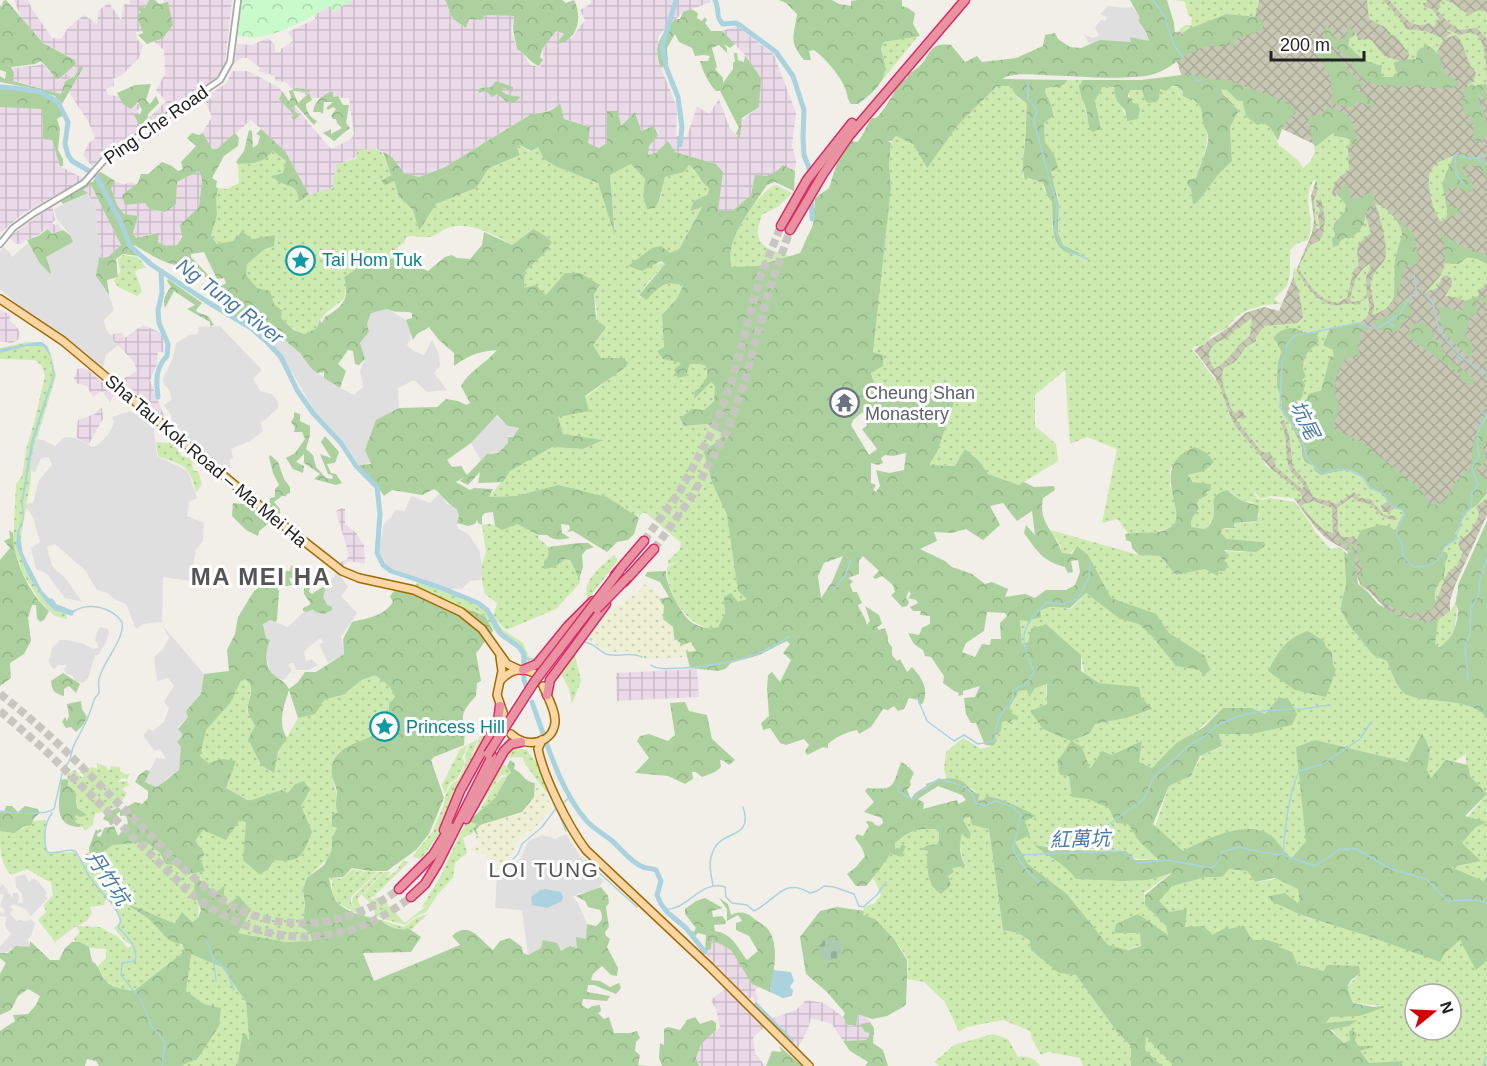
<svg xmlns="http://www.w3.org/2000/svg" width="1487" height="1066" font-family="Helvetica,'Noto Sans SC',sans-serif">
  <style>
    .residential { fill: #e0dfdf }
    .industrial { fill: url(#industrial-grid) }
    .construction { fill: url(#construction-cross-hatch) }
    .farmland { fill: url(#farmland-dots) }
    .grass { fill: url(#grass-dots); fill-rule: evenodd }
    .forest { fill: url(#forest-crowns); fill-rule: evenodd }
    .cemetery { fill: url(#cemetery-stones) }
    .park { fill: url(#park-crowns) }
    .water { fill: #aad3df }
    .pier { fill: #fff }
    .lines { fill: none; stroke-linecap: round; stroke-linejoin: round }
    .stream { stroke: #aad3df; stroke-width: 1.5 }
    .river { stroke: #aad3df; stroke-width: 5 }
    .highway-tunnel { stroke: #c8c6c1; stroke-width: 8; stroke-dasharray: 8 4; stroke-linecap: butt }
    .minor-casing { stroke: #a9a9a9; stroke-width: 8 }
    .major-casing { stroke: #a06b00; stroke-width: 10 }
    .highway-casing { stroke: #dc2a67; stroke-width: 11 }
    .minor { stroke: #fff; stroke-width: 4.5 }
    .major { stroke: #fcd6a4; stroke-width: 7 }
    .highway { stroke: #e892a2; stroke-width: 8 }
    .highway-bridge-casing { stroke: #dc2a67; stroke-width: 11; stroke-linecap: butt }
    .highway-bridge { stroke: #e892a2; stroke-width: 8 }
    .labels { text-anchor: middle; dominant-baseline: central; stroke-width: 6; stroke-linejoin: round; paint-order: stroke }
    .street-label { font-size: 18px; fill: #222; stroke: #fff }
    .culture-label { font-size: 18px; fill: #0d838f; stroke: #fff; text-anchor: start }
    .worship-label { font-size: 18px; fill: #5b616d; stroke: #fff; text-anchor: start }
    .water-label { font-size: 20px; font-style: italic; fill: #4a7aab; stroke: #fff }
    .quarter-label { font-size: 21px; letter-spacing: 1.5px; fill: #555; stroke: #fff }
    .district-label { font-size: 24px; font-weight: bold; letter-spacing: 1.5px; fill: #555; stroke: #fff }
  </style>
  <defs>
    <pattern id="industrial-grid" width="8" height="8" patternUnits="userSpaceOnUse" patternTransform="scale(1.5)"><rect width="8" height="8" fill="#ebdbe8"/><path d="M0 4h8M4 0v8" fill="none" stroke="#c9bcc7"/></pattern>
    <pattern id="construction-cross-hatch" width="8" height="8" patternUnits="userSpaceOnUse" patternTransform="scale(1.5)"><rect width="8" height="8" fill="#c7c7b4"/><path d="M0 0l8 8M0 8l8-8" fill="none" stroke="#abab9a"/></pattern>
    <pattern id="farmland-dots" width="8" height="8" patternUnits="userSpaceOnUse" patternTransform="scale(1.5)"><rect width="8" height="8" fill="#eef0d5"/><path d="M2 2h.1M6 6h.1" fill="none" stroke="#ccceb7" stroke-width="1.8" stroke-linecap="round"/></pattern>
    <pattern id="grass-dots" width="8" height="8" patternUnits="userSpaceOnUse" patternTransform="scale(1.5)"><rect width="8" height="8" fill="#cdebb0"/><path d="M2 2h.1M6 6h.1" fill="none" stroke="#b0c997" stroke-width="1.8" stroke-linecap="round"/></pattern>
    <pattern id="forest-crowns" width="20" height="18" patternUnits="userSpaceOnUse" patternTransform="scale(1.5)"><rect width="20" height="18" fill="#add19e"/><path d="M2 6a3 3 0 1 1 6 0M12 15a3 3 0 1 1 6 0" fill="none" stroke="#95b388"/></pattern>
    <pattern id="cemetery-stones" width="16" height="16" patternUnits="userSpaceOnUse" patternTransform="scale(1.5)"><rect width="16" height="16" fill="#aacbaf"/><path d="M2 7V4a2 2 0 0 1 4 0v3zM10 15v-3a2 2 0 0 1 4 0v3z" fill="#92ae96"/></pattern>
    <pattern id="park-crowns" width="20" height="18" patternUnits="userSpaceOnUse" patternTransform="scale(1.5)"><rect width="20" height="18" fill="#c8facc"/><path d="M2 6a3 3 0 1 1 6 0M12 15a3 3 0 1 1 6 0" fill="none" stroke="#acd6af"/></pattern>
  </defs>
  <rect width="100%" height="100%" fill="#f2efe9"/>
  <g class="residential">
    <polygon points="1108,6 1125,8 1132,7 1141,17 1138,20 1146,32 1149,42 1131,37 1131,42 1089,43 1084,34 1092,38 1099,36 1095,27 1101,20 1105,21 1107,17 1100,14"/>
    <polygon points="88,193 98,214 96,228 102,252 96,276 109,295 114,310 104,320 106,329 117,346 106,355 102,371 54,330 22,309 0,289 0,252 3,247 9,252 12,257 27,244 66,244 72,242 70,235 57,219 54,209"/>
    <polygon points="387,309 406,320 411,330 410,339 407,345 413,351 424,355 432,340 439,354 440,366 434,373 447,390 427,392 414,380 398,388 399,408 376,421 370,440 365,448 370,463 359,465 341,439 314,410 292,372 288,375 274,352 263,341 266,337 260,329 269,327 300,353 312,369 334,385 354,395 363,387 360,371 365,359 360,343 369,332 367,324 371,313"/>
    <polygon points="220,326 262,370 253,379 260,391 272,394 278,402 278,408 266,419 261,422 263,431 250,441 231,449 233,458 230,460 230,468 226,471 235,482 211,461 177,427 171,426 167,421 172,417 164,405 172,399 168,388 164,385 163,378 173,358 176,343 189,335 198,334 199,327"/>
    <polygon points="130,411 153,423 157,456 188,471 197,498 189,502 187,516 204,523 203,541 196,550 190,581 163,577 162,622 143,624 136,629 126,604 114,599 108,593 97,590 85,570 55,544 47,547 52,566 67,580 82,602 65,598 47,574 36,569 31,548 40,542 33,517 25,506 26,504 33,503 39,480 52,465 49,457 41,458 35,472 30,471 31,458 37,439 43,440 55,446 65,437 75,438 92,447 97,446 109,434 114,422 112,417"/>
    <polygon points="496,416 508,426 519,428 513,437 508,435 509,443 497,453 491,452 483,464 471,443"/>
    <polygon points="440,493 447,504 457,508 459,516 457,528 468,534 479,550 482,564 482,576 480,580 470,581 462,589 449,589 388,567 379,553 383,527 386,521 391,518 395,510 405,511 411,496 430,503"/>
    <polygon points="337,572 348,587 341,596 357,613 341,637 344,654 328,663 319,644 323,642 320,638 304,651 306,662 311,659 318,665 308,670 296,670 294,663 291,663 288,665 292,670 284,680 276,678 270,670 265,651 266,638 263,622 270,620 288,627 308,608 312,598 321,593"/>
    <polygon points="163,626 204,674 201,697 188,717 177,727 183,735 179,770 168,777 161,786 156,787 145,782 156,758 166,759 160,749 155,751 143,736 148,729 153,731 164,722 169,708 164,702 174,686 168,678 157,681 154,657 163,649 169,638"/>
    <polygon points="100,627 108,629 109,632 106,642 98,655 95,655 88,678 83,683 75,681 73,676 65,673 64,669 67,665 58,665 55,669 52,668 49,662 52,648 60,640 68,640 84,644 93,649 98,648 98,643 95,641 97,632"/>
    <polygon points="566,834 586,865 604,881 595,891 579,893 573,897 578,903 586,922 588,931 586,939 577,948 561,951 541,948 528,955 522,910 495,908 497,877 513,878 512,865 521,858 528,841 543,835 555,839"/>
    <polygon points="25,874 29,882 34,878 37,880 47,893 45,896 48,898 31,916 25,909 13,904 10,907 13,909 10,914 16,921 20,920 26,922 31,919 35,924 31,936 27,940 31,946 26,949 20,945 14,949 9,948 10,951 0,954 0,947 11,934 6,928 5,923 7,917 0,916 0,911 3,914 5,910 0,906 4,895 0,893 0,888 2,884 8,890 7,891 13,898 13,893 18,893 19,900 17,902 23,903 22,894 16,887 15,877"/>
  </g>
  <g class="industrial">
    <polygon points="14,0 28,0 32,9 52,38 61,39 68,28 84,15 97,24 99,10 109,3 121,20 124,4 130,4 129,0 148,0 149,11 142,31 136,32 137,39 143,46 139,58 122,75 113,79 114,86 106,89 108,95 118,96 123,94 130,106 143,103 137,111 145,129 103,156 92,166 83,155 88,144 95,138 89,123 69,92 83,69 75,76 65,80 61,94 12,80 14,68 40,65 41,63 59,80 76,64 74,59 40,41 21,17"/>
    <polygon points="163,0 232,0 224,72 160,117 152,125 149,118 166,101 156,90 165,74 164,50 154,42 171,27 168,9"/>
    <polygon points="353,0 445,0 453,19 466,28 469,19 485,15 514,16 511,31 517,49 522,52 530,65 540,67 543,62 543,48 556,31 571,39 585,20 580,10 589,5 592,0 710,0 711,2 683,12 659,35 657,58 677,107 676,136 687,137 697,106 709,114 719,99 730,129 738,137 742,120 759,107 749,59 722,31 737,26 774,55 796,113 792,145 796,161 795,171 783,165 773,175 766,177 755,174 751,195 732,211 718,211 716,164 675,152 647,155 649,146 659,133 654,126 607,143 599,148 587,143 590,127 564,119 559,102 557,107 544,112 529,115 445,167 419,177 404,173 392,157 377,149 336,165 333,191 309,195 285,151 251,120 217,149 211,149 202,133 212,117 204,98 227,83 232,71 248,71 278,87 331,149 351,139 354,134 349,98 312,98 291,88 286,82 275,81 275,77 270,75 271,74 265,74 259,71 260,68 257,65 247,58 242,58 234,63 237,44 252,45 268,38 275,45 275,52 280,52 281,49 293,41 288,32 315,19 315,14 330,6 340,7"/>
    <polygon points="0,107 42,108 43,138 52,140 60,166 84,179 24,213 0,233"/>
    <polygon points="199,171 202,179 199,207 187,221 177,245 165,246 158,242 159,234 154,233 136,238 133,233 138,217 124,214 117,205 111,188 113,181 124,184 132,182 137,185 125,205 145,203 149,209 163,212 176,204 177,182"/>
    <polygon points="91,185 121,245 108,257 99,258 102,252 96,228 98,214 88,193 82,191"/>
    <polygon points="52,206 55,220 52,223 55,225 58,223 62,229 60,231 52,234 47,228 38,235 24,241 22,244 16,244 9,237"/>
    <polygon points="0,310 11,315 9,320 17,327 20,333 18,340 12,343 0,341"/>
    <polygon points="143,325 160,332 163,338 164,352 158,352 157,364 150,380 164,416 160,419 151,413 152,411 127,385 123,379 137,371 134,362 119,346 117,346 110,335 122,332 125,338"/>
    <polygon points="83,368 88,370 115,393 110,402 102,391 93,397 87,386 76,383 74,379 77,369"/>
    <polygon points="100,408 102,408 103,419 88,445 76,437 78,420 95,414"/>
    <polygon points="341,508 345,509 345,524 356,533 364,545 365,564 350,561 341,566 337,564 347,559 349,555 336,511"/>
    <polygon points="697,669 699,697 617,701 616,673"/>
    <polygon points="712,940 731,950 752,983 759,986 755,990 758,998 756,1003 752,997 748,999 707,956 707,952 711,949"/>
    <polygon points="725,989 765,1026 753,1038 755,1053 765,1066 699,1066 696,1058 702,1041 720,1027 716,1009 711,1000"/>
    <polygon points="806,1000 824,1003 843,1017 849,1026 856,1025 858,1013 865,1016 870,1022 860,1024 872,1032 866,1040 843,1041 832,1024 811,1018 808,1029 797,1050 790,1045 794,1042 773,1018 796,1010"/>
  </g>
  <polygon class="construction" points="1259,0 1487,0 1487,515 1455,585 1450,601 1450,614 1431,625 1407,617 1402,618 1385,608 1368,590 1361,586 1347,551 1327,539 1315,527 1275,473 1235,428 1215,377 1194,350 1231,326 1245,313 1264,307 1279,311 1312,233 1314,220 1311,196 1323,158 1328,151 1183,81 1170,38 1175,32 1205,29 1254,19"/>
  <g class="farmland">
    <polygon points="644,584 656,591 659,599 692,641 697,652 688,652 687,657 645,659 627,651 609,653 589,640 591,633 609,612 639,592"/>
    <polygon points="537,781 552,807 535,828 521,837 517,842 513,852 508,857 510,862 501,863 491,859 487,859 485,854 476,854 471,849 475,845 481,845 476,838 476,830 480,825 524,810 534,797 535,783"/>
  </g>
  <g class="grass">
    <polygon points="1176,0 1259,0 1255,17 1226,14 1188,29 1182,34 1179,30 1185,25 1191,25 1192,18 1188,15 1185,2"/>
    <path d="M1367 0H1383L1402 21 1406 29 1425 31 1444 39 1448 35 1447 29 1459 35C1463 34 1469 32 1473 33 1487 36 1487 74 1487 88L1486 84 1477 89 1475 86H1467L1474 80 1476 73 1470 65 1461 41 1456 35 1444 39 1436 54 1420 48 1416 60 1408 59 1409 54 1396 36 1391 35 1386 28 1369 19Z"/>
    <path d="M1389 0H1427V3H1423L1424 7 1432 9 1439 19 1434 27 1429 23C1411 32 1400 11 1389 0Z"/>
    <path d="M1443 0C1452 0 1461 11 1470 15L1478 10 1487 12V39L1477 28 1459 30 1449 23 1437 10 1441 7 1439 4Z"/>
    <path d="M1355 32 1359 40 1371 39 1383 55 1399 61 1394 64 1397 73 1393 77H1383L1376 64C1364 62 1357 55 1348 45L1349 39 1355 35Z"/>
    <polygon points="918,36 881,82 885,72 881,48 884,42"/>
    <path d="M1067 80H1082C1081 97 1086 110 1089 127L1101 128 1095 100 1100 93 1101 87H1115L1127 120 1133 103 1128 94 1131 90H1143V95L1160 88 1178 86C1185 93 1194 98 1200 105 1216 123 1204 169 1190 186L1191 194 1197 203 1218 175 1232 161 1230 127 1239 110 1221 93 1222 89C1232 90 1234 99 1243 101L1245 111 1270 127 1279 145 1299 161 1303 168 1310 162 1315 152 1314 148C1320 143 1327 135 1333 132L1337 136 1350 139 1351 142 1348 146 1349 171C1337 177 1335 182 1332 194L1335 197 1337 194 1346 204 1345 211 1334 224 1335 236 1340 241 1364 225 1365 214 1371 233C1355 245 1356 248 1359 266L1354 269 1347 298 1337 303C1319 301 1307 282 1298 268L1310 245 1319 241 1323 235 1325 218 1321 199 1317 201 1316 205 1320 210 1318 217 1320 229 1316 228 1314 199 1317 192V182L1314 180C1300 202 1317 216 1308 240L1296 244 1290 250V274L1287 286 1274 299 1281 304 1264 305 1246 311 1237 316 1226 329 1211 336 1205 345 1196 346 1192 349 1220 386 1229 414 1236 427 1261 456 1266 466 1276 472 1301 493 1302 498V499L1271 496 1261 499 1253 491 1257 498 1262 500 1270 498 1295 502 1311 524 1314 530 1330 549 1338 547 1344 551 1346 585 1340 609 1349 625 1373 655 1387 661C1391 669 1395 684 1402 691 1417 707 1466 693 1487 718V793C1473 784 1464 770 1466 754L1454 762 1446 760 1430 780 1427 770 1422 734 1407 762 1315 740 1306 842 1291 859 1272 836 1183 851 1155 827 1169 786 1191 776 1202 755 1222 747 1219 733 1252 734 1279 697 1265 714 1223 708 1198 730 1176 743 1152 768 1090 770 1082 747 1069 776 1088 799 1113 809 1128 824 1160 861 1132 858 1126 851 1035 846 1127 881 1171 873 1144 893 1145 905 1166 926 1169 936 1123 951 1108 945 1067 894 1028 864 1012 842 1025 821 1035 816 981 803 978 799 980 794C965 786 965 781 947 779L944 770 946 752 963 738 981 749 993 746 997 741 995 736 1008 705 1022 689 1046 682 1047 704 1030 711 1094 724 1126 718 1110 686 1099 683 1084 673 1081 655 1046 624 1028 642 1022 645 1020 619C1040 607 1048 606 1071 609L1086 593 1077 546 1070 554 1062 553 1059 542 1047 529 1139 555 1160 556 1176 575 1205 569 1218 575 1225 554 1224 551 1245 552 1262 549 1227 539 1221 533 1222 529 1236 528 1235 523 1255 522 1259 514 1252 502 1240 500 1231 492 1214 503 1216 515 1205 529 1191 527V520L1197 511 1196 501 1208 495 1206 492 1211 487 1209 484C1201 483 1191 484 1188 475L1198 473 1191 449 1179 458 1170 469V486L1173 494 1178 517 1175 523 1170 528 1152 533H1128L1117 519 1102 523 1117 449 1087 437 1070 444 1065 370 1035 395V426L1056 444 1058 461 1019 485 988 474 979 461 955 466 928 465 955 396 927 391 878 396 871 372 883 247 891 187 889 165 891 143 896 136 913 144 927 167 958 125 997 86H1012L1018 98 1027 104C1026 128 1023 152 1023 177L1043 183 1044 190 1052 202V226L1062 249 1077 251C1050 247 1061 223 1059 205 1059 196 1054 187 1052 178 1050 170 1053 162 1054 154L1045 142 1044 123C1052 113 1046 100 1045 89L1065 84Z"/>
    <path d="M520 145 530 152 538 146 557 167 598 183 615 232 610 175 631 164 645 179 643 196 655 208 660 199 665 177 684 172 689 165C699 172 697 180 709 187L702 206 679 249 640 269 660 263 665 264 649 281 638 296 646 299C660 288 666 279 684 286L679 295 662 315 664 347 681 363 686 376 690 364H699L706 366 709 371 708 380 697 388 695 396 711 382 715 386 714 401 704 410H692L684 426 707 424 723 434 718 441 726 511 747 599C732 604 725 614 718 627L710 630C705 627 698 625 693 621 678 610 665 585 667 567L680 561 668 565V561L680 549 681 543 646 513H642L639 518 638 511 637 517 558 485 515 496 489 497 514 466 551 447 583 449 601 440 563 434 558 417 599 387 625 364V358H600L593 345 597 312 594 294 600 286 546 295 524 288 525 271 545 253 532 229 512 245C493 234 467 219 445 229 441 231 438 234 433 236 424 240 415 234 406 237L404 243 398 247 393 259 365 263 347 288 343 300 327 312 320 320 317 328 304 334 294 329 281 318 282 309C272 303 249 286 246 274 245 271 246 267 246 264L265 249 274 246V236L217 244 211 237 217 215 215 196 218 188 226 189 239 183 238 164C256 160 259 166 273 151L286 161 283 174 273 176 276 181C291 185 297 187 300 202L311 194 333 188 336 165 357 158V150C386 148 381 149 391 175L382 182 394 181 399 197 413 210 419 231 436 204 476 188 489 168 520 155 517 147Z"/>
    <path d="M1454 155C1451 162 1447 170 1445 177 1442 191 1451 209 1445 220L1440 221C1433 210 1423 179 1433 167 1438 161 1447 159 1454 155Z"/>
    <path d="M776 185 792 193 779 206 762 215C761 220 758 225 758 229 756 249 778 252 792 257L747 268 732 267C729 259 729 248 733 239 738 226 763 187 776 185Z"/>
    <path d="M1375 204C1385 206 1386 209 1393 216 1411 236 1396 242 1395 263 1393 288 1403 305 1372 315 1378 303 1369 295 1371 283 1372 272 1380 268 1385 259 1389 249 1380 215 1375 204Z"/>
    <polygon points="123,255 138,257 146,268 143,268 135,271 142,292 137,296 118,287 114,281 120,272 118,259"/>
    <polygon points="1467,257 1478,259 1487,264 1487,285 1478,290 1479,296 1465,301 1459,298 1445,296 1452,285 1452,279 1447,275 1443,276 1437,288 1426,292 1441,275 1445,263 1458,264"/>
    <path d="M1369 264 1371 267 1366 277 1367 294 1362 300 1354 302 1350 300C1353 285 1356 272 1369 264Z"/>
    <path d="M1294 267C1303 280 1315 301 1332 305 1342 307 1344 301 1356 305L1368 297C1375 328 1351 323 1330 329L1324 346H1329L1333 350 1334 356 1321 391 1309 394 1305 404 1306 409 1304 412 1296 401 1304 383 1301 380C1304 365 1302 353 1316 345L1301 330 1282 351 1278 362 1277 382 1281 397 1283 414 1291 424 1302 447V456L1306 463 1313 465 1316 471 1321 475C1348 469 1356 464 1372 489 1380 492 1384 494 1388 501L1381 506 1383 512H1389L1395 508 1403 510V515L1394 532 1387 526 1360 534 1357 540 1354 537H1341L1338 530 1337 508 1352 497 1357 501 1370 504C1380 513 1379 517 1394 520L1395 516 1384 515 1370 499 1359 498 1354 492 1337 504 1313 497 1306 482 1293 467 1289 435 1284 420 1280 422C1290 439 1283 456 1291 471 1294 477 1301 480 1304 486L1302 489 1276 467 1274 459 1270 454 1261 451 1236 420 1238 418 1243 419 1245 417 1242 409 1236 413 1233 412C1228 400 1218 379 1224 368L1235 362 1246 347 1256 341V337L1264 326 1297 323 1303 317 1299 292 1293 276Z"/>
    <path d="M1252 318 1250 336C1236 345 1230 361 1214 369L1209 359V352L1212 347 1217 342 1229 337 1232 332Z"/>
    <polygon points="27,342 37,342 46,345 51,354 56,376 31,458 31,479 21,537 23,556 35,582 51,602 65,607 67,619 55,616 42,604 23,574 13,545 16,484 22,476 26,449 34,423 45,376 42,366 35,360 0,359 0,348"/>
    <path d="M171 436 178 442V451L182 456 194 459 192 465 194 471H198L202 484 196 493C190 464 184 466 158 456L156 442 169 443Z"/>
    <path d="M1487 493V498L1476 507 1479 513C1478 520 1473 526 1470 532 1464 539 1452 539 1463 552L1456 568 1451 569 1445 578 1436 602C1430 590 1443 582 1445 570 1445 564 1445 562 1448 556L1446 552H1443L1444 547 1458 538 1455 533C1459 528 1461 521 1465 515 1467 511 1484 495 1487 493Z"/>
    <path d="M1314 501 1332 508 1333 533C1320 531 1309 515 1301 505Z"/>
    <path d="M490 524C498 528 506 524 515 524 524 525 532 531 539 535L538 538 549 547V554L544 561 555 567 564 559 573 562 579 573 580 583 556 609 506 630 495 619 502 629 523 643 531 661 521 663V655L516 645C501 642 492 629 485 616L416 589 417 578 484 605 494 615 497 603 485 594 482 581V565L486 552 482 525Z"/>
    <path d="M614 555 618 560 588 600C580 582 601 566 614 555Z"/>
    <path d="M1456 602C1459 615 1454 645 1437 646L1434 641 1438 620 1450 611Z"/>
    <polygon points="575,655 581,681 572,704 569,688 559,672"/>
    <path d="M375 675 390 687 395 697 389 703C390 739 380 738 350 748 343 749 338 751 335 757 325 773 341 793 338 811 336 823 338 839 332 851 326 865 308 872 304 887 301 897 310 930 312 941L288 943 238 933 251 910 239 896 227 905 224 894 225 886 216 893 195 874 194 890 199 903 198 918 191 922 182 913 176 923 158 919 133 909 152 921 162 934 222 967 246 1002 253 1066H181L221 1008 118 989 106 981 98 966 106 958V949L78 947 74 939 80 932 76 926 55 942 38 920 46 912 44 905 53 895 51 882C41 879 36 873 27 869L11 875C0 862 0 850 0 831 12 833 26 830 33 821L46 820 45 846 47 852 53 853 75 852 81 862 83 856 89 852 90 860 99 865 103 864 107 858 103 852 113 843 146 842 160 853 163 864H174L184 873 194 842 202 827 249 801 226 788 199 756 206 727 240 682 245 679 249 681 251 688 247 711 255 726 248 739 261 765 278 753 298 718 315 713 325 699 343 695 362 680ZM107 896 119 914V923L114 928 126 942 132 945 128 948 118 937 100 927 77 926 87 921 92 913 90 907 104 905Z"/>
    <polygon points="486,729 484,743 458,793 440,833 421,859 412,857 433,831 433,830 443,807 446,794 451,784 458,780 466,763 465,756 469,744 477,740 470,763 435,827 471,762 480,735"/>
    <polygon points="468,745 462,758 465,763 457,779 450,783 445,794 442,785 460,749"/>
    <path d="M515 748 527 750 536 762 550 790 546 792C539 782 525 766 522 757L502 758Z"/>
    <path d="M501 762 510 769 511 773 508 775 495 798 478 813C485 803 495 780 505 776V778L506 775H501L492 789 488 787Z"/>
    <polygon points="97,763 107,767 108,770 111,769 110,766 120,767 120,771 125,774 130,773 127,779 123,778 117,782 127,781 129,785 122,789 127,793 118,807 95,814 93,824 85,831 80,824 75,823 74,819 76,814 84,813 77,808 77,801 67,786 67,774 75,770 82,778 84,775 80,772 82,769 85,772 92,767 97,769"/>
    <polygon points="487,788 491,790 470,821 477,824 472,834 463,837 467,853 455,863 453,878 438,894 426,912 415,917 405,925 384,919 374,898 380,897 405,923 426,906 422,907 441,875 460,834"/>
    <polygon points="1487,794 1487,877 1482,882 1450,867 1462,843 1476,827 1464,821"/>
    <path d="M961 816 970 817 972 825 989 829 1003 930 1018 933 1076 974 1118 1033 1131 1046 1146 1037 1182 1066H1083L1080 1058 1049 1052 1041 1055 1032 1039 1030 1031 1003 1020 967 1027 959 1032 945 1002 924 982 907 979C907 973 909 964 907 959 901 944 878 921 863 915L864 907 875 903 881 895 873 877 883 864 892 842 916 827 937 828 940 835 947 874 949 866 964 864 959 843 962 834H971Z"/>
    <polygon points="403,861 409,862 373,897 368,898 375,900 383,919 376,916 371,904 362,895 384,872 391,872 385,879 396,871"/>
    <path d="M353 869 357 870 347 881 358 870 364 871 342 892 365 871 377 872 351 897V903L358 910 352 903 353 897 378 872H383L358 898C357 903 364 910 366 916L361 914 404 927 416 918 428 914 411 930 408 928 403 930 395 929 376 919 363 917 338 903 332 893V887L335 884 332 886V880H330V877L341 879Z"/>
    <path d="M1229 869 1247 871 1255 882 1277 879 1299 889 1301 906 1271 900 1307 918 1330 922 1441 911 1487 917V1066H1366L1351 1041 1344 1043 1325 1023 1329 1017 1383 1006 1353 1003 1347 987 1360 973 1359 968 1324 971 1216 941 1182 929 1170 912 1158 902 1168 885 1221 874ZM1415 994H1451V1030H1415Z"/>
    <path d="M993 1034 1008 1039 1018 1057C1026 1055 1036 1058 1040 1066H939L934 1062 954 1045Z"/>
  </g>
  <g class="forest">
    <polygon points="6,0 43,43 75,60 76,64 59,79 57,79 41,61 35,64 11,67 14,72 13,81 61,94 65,81 75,76 80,66 83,68 62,104 55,96 36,89 0,82 0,76 5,79 6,72 0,70 0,5 2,7 3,1"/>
    <polygon points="149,0 155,0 159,4 168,2 173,25 163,38 147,44 138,35 143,33 137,16 141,12 137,9 140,6 145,8"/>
    <path d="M445 0H562L566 3 574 0C583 16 578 42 556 44L564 34 556 31 543 48 540 57 543 60 539 66C530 63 526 54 517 49L513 30 514 16 485 15 481 20 469 19 466 28 453 19Z"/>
    <path d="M779 0H832L839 4 851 6V1L858 0H902V6L908 8 915 13 913 24 920 36 884 42 881 48C882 55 886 64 885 71 883 85 868 97 858 104H851C847 99 848 97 846 91 842 77 825 58 814 50L809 51 811 60H804C788 40 794 38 797 14L786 3Z"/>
    <path d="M1130 0H1167L1174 23 1175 34 1180 36 1188 29 1226 14 1260 17 1263 23V30L1234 39V48L1230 46V42H1228L1225 47C1190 39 1177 72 1145 76 1112 80 1077 76 1043 75 1031 75 1013 72 1002 79L1067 80C1063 90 1053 85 1045 89 1045 98 1053 102 1053 116L1044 123 1045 142 1054 154 1058 168 1051 172 1059 205 1058 233 1063 245 1081 254C1049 257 1053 223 1052 202L1048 197 1043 183 1028 178 1025 180C1021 168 1024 154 1025 142 1026 130 1026 117 1027 104 1021 98 1013 96 1012 86H997L958 125 927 168 913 144 896 136 892 141H888L891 143 889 165 891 187 873 352 883 355V366L871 373 878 396 930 392 956 396 937 452 929 465 955 466 965 449 979 461 988 474 1019 485 1024 482 1034 487 1054 486 1055 490 1043 498C1038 524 1055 531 1062 553L1072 554 1077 546 1088 555 1111 598 1156 614 1169 633 1205 656 1210 670 1204 676 1199 670 1176 666 1151 635 1139 624 1120 619 1086 593 1070 608 1050 607 1040 610 1041 617 1026 621 1020 620 1022 644 1028 642 1031 629 1046 624 1081 655V671L1099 683 1139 687 1141 697 1152 709 1126 718 1095 724 1090 733 1072 741 1082 747 1090 769 1102 751 1112 755 1142 741 1139 762 1152 768 1176 743 1204 727 1223 708H1251L1265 714 1279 697 1289 700 1297 714 1292 725 1252 734H1219L1222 746 1200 756 1191 776 1169 786 1153 824 1183 851C1206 839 1250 817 1273 837 1279 843 1285 852 1291 859L1306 841 1296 747 1315 740 1407 762 1422 733 1430 750 1427 770 1431 778 1446 760 1468 765 1470 776 1487 794 1465 816 1487 822 1476 827 1462 843 1481 861 1451 867 1483 881 1487 877V961L1476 970 1460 940 1445 953 1440 962 1368 936 1301 915 1271 901 1270 896 1285 893 1300 905 1298 889 1275 878 1255 882 1247 871 1229 869 1222 877H1206L1172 886 1159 901 1170 912 1187 909 1185 927 1204 926 1212 935 1227 927 1229 929 1244 926 1252 940H1267L1280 944 1279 947 1292 952 1297 964 1324 971 1327 965 1359 966 1360 973 1351 980 1347 987 1353 1003 1373 1007 1384 1006 1383 1008 1359 1016 1330 1017 1326 1023 1358 1020 1349 1026 1330 1030 1344 1043 1350 1040 1349 1031 1352 1030 1357 1034 1355 1040 1358 1046H1375L1360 1051 1369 1063 1404 1061 1399 1066H1174L1146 1037 1145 1050 1162 1066H1131V1046L1118 1033 1076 975 1059 973 1031 950 1030 941 1018 933 1003 930 989 829 972 825 970 817 962 818 971 834 968 839 962 834C958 847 960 855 965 866L952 868 954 872 948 876 951 885 941 894C927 886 926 867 928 851L921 849 928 845 939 844V833L936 829C916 829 911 829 895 843V849H899L902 845 906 846 901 857 890 853C889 858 870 882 866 886H856L847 874 856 867 865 856 862 848 855 838 857 834 863 836 869 826 866 822 867 821 873 822 875 825 879 826 883 823 882 818 864 812 874 802 865 791 867 788C895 790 892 788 901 762L907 765V767H909L914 773 910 781 911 785 907 790 911 799 915 793 927 788 926 784C938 780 953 774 964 783 970 788 972 792 980 794L978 799 981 802 987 796C1005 800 1020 807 1036 816L1025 821 1030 835 1015 842 1028 864 1067 894 1108 945 1128 950 1141 946 1140 933H1114L1116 924 1138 914 1168 935 1166 926 1145 905V895L1172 873 1147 880 1123 881 1076 879C1066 864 1048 857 1034 845L1065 850 1126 851 1135 860H1159L1140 842 1128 824 1116 823 1109 808 1088 799 1072 797 1069 776 1060 775 1057 762 1071 741 1043 729 1030 711 1047 704V684L1035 688 1029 697 1027 690 1019 691 1009 708 1012 713 1018 717V720L1013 719 1009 723 1006 721 1002 722 1001 731 995 736 997 741 993 746 985 745 976 723H971L966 714 964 698 975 697 980 686 963 691V695L958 696 959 693 954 691 943 683 944 676 931 657 925 656 923 650 914 644 908 633 919 635 922 628 930 624V616L920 615 921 611H913L910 607 918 603 916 600 908 598 911 594 909 591 906 598 909 602 907 606 902 607 891 595 895 592 893 585 882 576 875 579 873 577 879 571 863 556 859 560V574L848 578 853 581 850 585 853 592H857L862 603 858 605C860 612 865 616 867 625L870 621 865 606 879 615 882 624 877 627 879 630 885 628 888 637V642L892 647V655L897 661 900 659 907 672 912 667C922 678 929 688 923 703L920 705 918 703 919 700 909 698 904 709 898 711 894 706 888 710 883 709 871 727 859 734 857 730C846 732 836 737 828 744V748L823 747 807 755 805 751 809 745 804 739 786 745 780 743 770 728 763 730 761 723 769 716 767 689 768 675 772 672 780 682 791 660 783 653 790 644 787 641 759 655 731 663 725 669 718 671 690 668 686 652 696 651 691 642 682 645 674 637 673 627 663 619 664 606 659 599 669 597 660 582 645 576 647 572 666 571C665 584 681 614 691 622 699 627 709 630 718 627L725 614 724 597 731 593 738 602 747 599 738 591 727 515 712 482 704 451 718 441 723 434 707 424 684 426 680 418 692 409 704 410 714 401 715 386 711 382 694 399 695 391C704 383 710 378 706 366L699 364H690L686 376 678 378 674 370 681 363 663 359 657 351 664 347 662 315 677 298 683 286C665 279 659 288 646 300L639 295 665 264 661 261 642 271 628 266 652 248 661 246 670 253 679 249 702 207 690 211 694 201 707 195 709 188C698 180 699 172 689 165L684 172 665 177 659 201 655 208 647 209 643 196 645 179 631 164 610 175 615 236 598 183 557 167 544 159 538 147 531 151 520 145 517 147 520 155 489 168 476 188 436 204 419 231 413 210 399 197 394 181 385 185 381 181 391 175 383 152 392 157 404 173 419 177 445 167 531 114C541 113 554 112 560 103L564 119 590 127 588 143 599 148 607 143V111H618L621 126 635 112 641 131 654 126 658 135 649 146 648 155 656 153 668 141 675 152 716 164 723 172 718 211H732L751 195 755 174C769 178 773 175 783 165L795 171 794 191 775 182 767 185C753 207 723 241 732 267L757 266 800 253 813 225 815 198 829 188 841 150 852 141 857 142C864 136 866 125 872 118H876C883 112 895 93 897 84L907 78 909 73C933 63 923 41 951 45L965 62 977 56 982 62 1016 58 1043 46 1045 35 1055 33 1058 39 1070 47 1081 48 1100 40 1131 42 1130 37 1149 41 1146 32 1138 20 1140 18ZM863 412 867 426 862 429 877 449 869 455 851 425 853 420ZM906 453 904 470 889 473 876 470 880 486 876 492 873 490 876 485 871 483V463L878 465 883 463 881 458 885 455 893 456ZM1003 503 1017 521 1032 511 1035 535 1026 525 1024 533C1037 551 1042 561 1065 567L1068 573 1073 572 1071 561 1078 560 1080 572 1075 585 1066 590H1046L1035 598 1025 594 1005 597 1008 589 992 582 985 584 972 574 952 567 945 561 920 549 937 541 934 532 952 533 966 529 983 540 1000 525 990 506ZM843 556 832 582 821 598 818 576 824 563ZM987 612 1005 613 1007 616 1000 623 1001 639H991L990 645 982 644 975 657 962 652 966 643 984 631ZM938 786 962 795 966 800 959 804 957 800 923 809 924 803 918 799Z"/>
    <path d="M691 9 698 13 697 18 702 21 705 17 707 20 705 23 711 31H722L735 44 730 48 724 44 727 49V53L719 45 712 48 717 67 715 69 723 78V83L733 69V62H735L734 53H737L738 60 744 62 745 55 761 78 759 107 742 118 740 137H738L736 133 739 128 720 91H716C709 84 702 70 700 61H708L710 56 704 55 695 56 692 48 679 42 675 34 667 48 668 64 661 68C652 45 661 36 675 19H680L683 12Z"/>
    <path d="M1347 24 1355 34 1349 39 1348 46C1360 56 1364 64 1382 65L1381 71 1383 77H1393L1397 73 1394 64 1399 61 1416 59 1417 52 1426 45C1440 50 1441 63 1446 76H1451L1459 84 1448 90 1444 88 1377 85C1355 78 1357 69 1344 55 1338 49 1329 46 1324 39L1326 27 1330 28 1332 36 1337 40 1343 39 1347 33Z"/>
    <path d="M1325 48C1345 54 1348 76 1365 85L1356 89 1367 98 1371 99 1376 108 1356 101 1355 106 1348 107 1331 103C1333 94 1332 81 1328 73 1324 63 1316 63 1319 51Z"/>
    <path d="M1182 75 1203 76 1214 80 1225 79 1287 102 1297 111 1283 126 1278 141 1270 127 1263 123 1257 125 1246 116 1243 101 1237 100 1226 89 1221 90 1224 98 1239 110 1230 127 1232 161 1218 175 1197 203 1193 204 1191 190 1187 183 1188 180 1196 178C1199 168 1210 145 1208 135 1207 131 1204 127 1203 122 1201 107 1204 109 1192 98L1189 99 1183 96V91L1178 86H1172L1166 91 1160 89 1159 99 1156 102 1148 103 1145 100 1142 90H1131L1128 94V97L1131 98 1133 103 1137 104 1140 109 1138 119 1127 121 1125 110 1117 101 1114 91 1115 87H1102L1100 93 1095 100 1101 129 1092 132C1087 125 1088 117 1086 109 1083 100 1080 94 1079 85L1081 84 1082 80H1141Z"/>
    <polygon points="496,81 513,87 512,92 504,88 501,91 508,95 521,97 514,103 507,102 497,94 492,97 486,91 478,93 480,88 491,87"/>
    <polygon points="151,84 146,100 150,104 156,96 159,103 148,114 147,125 141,128 134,115 140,114 142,110 138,102 131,109 123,104 117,93 135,85"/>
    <polygon points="1472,84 1476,87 1477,85 1486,84 1487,99 1479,95 1478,97 1487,122 1487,134 1482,142 1473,140 1474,124 1471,123 1471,115 1465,115 1461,100 1465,98 1463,91 1465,88"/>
    <path d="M0 87C24 86 54 90 65 114L57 119 60 129 58 150 63 159V166H60L52 140 43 139 42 109 0 107Z"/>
    <path d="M296 88 311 90 310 92 293 91 298 103 309 93 312 100 306 104C306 112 311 118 317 121L314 125 296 105 292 108 299 116 294 120 291 117 294 115 279 99 283 92 289 102 291 97 289 91Z"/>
    <path d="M330 92H333V97L338 96 343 105H349L346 123 350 128 334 141 323 133 331 129V134L342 128 337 123 336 119H333L331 116 336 109 333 107 328 110 326 108 333 102H324L323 114 320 112H313C315 100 321 97 330 92Z"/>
    <path d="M1329 107C1350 114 1352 117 1357 139L1354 146H1350V138L1337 136 1333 133 1315 147 1313 143 1308 118 1309 116 1319 115Z"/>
    <path d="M261 129 285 151 309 195 299 202C297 179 283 190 272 176L283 173 286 161 273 151C261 164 255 163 238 164L236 162 244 151 249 130 252 131 253 148 258 144 260 136 256 134Z"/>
    <path d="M192 133 199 135 203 133 212 149H217L235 133 239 138 238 146 224 156 212 178 217 181 216 187 218 188 216 198 217 215 211 236 217 244 233 241 242 231 252 239 275 235 274 246 265 249 247 264 246 275 257 288 270 291 274 304 282 310 281 318 294 330 304 334 317 328 320 320 322 323 325 317C344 306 350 298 344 277L365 263 397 258 428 271 445 257 452 255 457 258 470 259 482 245 484 232 512 245 533 229 544 235 552 242 545 253 525 271 524 288 535 285 546 295 565 273H580L600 285 594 294 596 320 606 327 593 345 601 358H625L627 366 585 396 589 411 558 417 563 434 603 440 583 449 552 447 510 471 503 482 478 483 480 472 468 485 460 481 464 477 456 482 470 490 474 488 493 489 489 497 515 496 558 485 607 497 639 518 634 534 628 540 617 542 607 552 573 531 567 532 570 529 569 525 561 524 562 533 570 538C561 540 554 541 547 535H539L517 524 502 530 495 526 493 512 485 513 482 516V525L478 523 477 520 475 524 468 526 457 523 459 516 457 509C446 503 443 495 434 489L422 495 392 490 384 496C377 484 366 477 359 465L371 464 365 450 376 420 399 408 437 407 446 399 458 401 466 405 470 403 461 386C469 371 485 364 497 350 476 352 470 355 454 366V353L439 340 429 327 417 334 413 340 406 320 412 318V313C403 310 396 314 387 309L371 313 367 324 369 332 360 343 365 359 359 365 355 364 353 351 348 350 338 364 346 371 340 388 324 378V372L317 373 311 368 300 353 269 327 264 326 260 329 266 337 263 341 215 297 221 290V286L226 283 224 278 217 279 204 252 191 254V257L211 278 207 279 191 264C172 271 149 253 134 245L131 249 138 256 123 254 116 259 118 277 107 280 109 295 96 276 99 258 108 257 121 245 91 185 83 190 88 193 63 204 58 197 84 183 93 182 98 173 101 172 115 181 111 188 117 205 124 214 138 216 133 233 136 238 157 233H159L158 242 165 246 177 245 182 237 180 225 199 207 202 179 199 171 177 182 176 204 165 212 149 209 145 203 125 205 122 195 138 183 141 174H148L162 162 172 166 178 171 183 169 181 162 196 146 187 138ZM497 415 508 426 519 428 513 437H508V443L498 453 487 454 467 475 461 466 452 467 447 460 471 443Z"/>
    <path d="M1462 153 1487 160V180C1484 168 1475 163 1463 166V172L1472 182 1473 190 1469 193 1459 188 1449 187 1445 196 1449 206 1463 210 1445 220 1448 214 1442 183 1446 176 1454 155Z"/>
    <path d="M1347 182 1351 198 1356 199 1373 191 1375 204 1365 214C1364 227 1360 232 1349 239L1345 237 1340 241 1339 245 1333 247 1332 238 1335 236V231L1332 229 1345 211 1346 204 1337 194Z"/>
    <polygon points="1389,210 1414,234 1419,260 1417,264 1408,265 1405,268 1396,299 1384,311 1394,299 1395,261 1402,235 1402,229 1398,220"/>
    <polygon points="48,229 52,234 63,230 70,235 73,242 46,257 51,272 50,274 39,262 27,240 38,236"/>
    <polygon points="1439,232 1461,246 1487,255 1487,264 1478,259 1468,257 1458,264 1445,263 1444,243"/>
    <path d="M168 279 202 303 196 310 197 312 208 316 214 325 210 326V322L187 309 195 305 174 291 165 308C162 301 166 293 171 287L167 281Z"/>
    <path d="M1479 296 1487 298V304L1482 300 1476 301 1477 312 1468 320V326L1465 333 1472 344V359C1456 345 1436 331 1440 308L1444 306 1461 313 1465 301Z"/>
    <path d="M1406 298 1410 308 1413 311 1402 323 1399 331C1388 335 1380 329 1371 322L1390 315Z"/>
    <path d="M1422 322C1435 331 1438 345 1448 357 1456 366 1466 371 1474 379V383L1470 386 1466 384 1459 373 1408 337C1409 327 1412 323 1422 322Z"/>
    <path d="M1358 323 1369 326V328L1360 332 1361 340 1357 345 1360 354 1355 357 1346 358C1340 366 1333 381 1335 391 1336 397 1340 402 1339 410 1337 418 1333 420 1335 429L1363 443 1422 490 1429 504C1447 508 1448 493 1456 482 1461 477 1469 471 1471 464 1472 461 1472 457 1472 454 1474 441 1477 423 1487 414V439L1483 447 1486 460 1476 471 1487 480V493L1477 505 1467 511 1455 533V537L1459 538 1444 547V552L1447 553 1448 556 1444 562V578C1437 583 1431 594 1436 602L1432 611 1404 614 1386 603H1382L1373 590 1362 584 1359 578 1362 569 1357 553V540L1361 530 1380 525 1390 526 1395 531 1403 515V510L1391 507 1382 493 1372 489C1356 464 1348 469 1321 475L1315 471 1313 465 1304 461 1302 447 1291 424 1284 414 1281 396 1277 387 1278 362 1282 353 1274 337C1281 328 1295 324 1303 333H1317L1319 342C1307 351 1297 362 1306 376L1302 380 1305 385 1302 397 1296 401 1298 404H1301L1304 411 1306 408 1304 401 1308 398 1309 394 1321 391 1330 357 1334 356 1333 350 1323 345 1330 329Z"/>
    <polygon points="294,412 300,414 300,421 310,426 310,435 306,449 313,455 316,467 326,478 333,479 332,475 328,474 320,454 331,458 321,442 325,436 339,452 335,463 327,464 331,473 336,474 342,483 336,485 314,479 320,474 304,463 304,454 296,462 304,466 303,473 293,469 286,458 295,453 305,439 302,432 294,432 295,427 291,422 294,417"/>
    <path d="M1195 447 1207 453 1214 462 1204 471 1188 475 1193 482 1210 484 1211 486 1210 490 1206 492 1208 495 1196 501 1199 508 1191 520V527L1205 529C1226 512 1200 497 1227 490L1240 500 1259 506 1257 521 1235 523 1234 526 1237 528H1226L1222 529 1221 533 1227 539 1262 542 1265 544 1264 547 1256 552 1224 550 1229 557 1224 560 1228 564 1225 571H1219L1218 576 1205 569 1176 575 1160 556 1139 555 1132 548 1131 542 1126 540 1125 534C1141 531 1157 536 1171 527 1191 514 1145 466 1195 447Z"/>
    <polygon points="270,455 278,462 284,479 290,487 290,493 287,494 286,496 282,496 274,502 280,509 280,519 277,513 273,510 267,512 268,524 259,531 258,536 246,530 232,516 233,503 242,504 243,497 239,494 243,492 256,500 247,490 250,490 259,498 259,507 263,503 265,503 265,506 269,506 270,498 275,497 275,489 279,485 273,473 269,457"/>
    <path d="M1487 521V718C1466 693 1417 707 1402 691 1395 684 1391 670 1387 661L1373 655 1349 625 1340 609 1346 585 1344 551 1347 554 1352 551 1345 544 1339 543V539L1353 544 1358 584 1368 592 1378 604 1400 616 1426 622 1438 620 1435 644 1439 647C1451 641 1457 626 1458 613 1459 607 1457 610 1456 604 1455 598 1459 591 1458 585Z"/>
    <path d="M9 530 13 533C13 559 29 594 49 611L44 620 40 622 37 618 36 605H32L28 618 31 641 24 654 10 663 11 678 0 686V560L10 548 4 541 10 538Z"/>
    <polygon points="578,543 588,543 594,547 586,550 582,555 583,567 579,579 571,561 565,559 555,567 544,569 544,561 548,556 549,547"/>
    <path d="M295 565 294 571 299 575 295 579 289 578 292 585 277 588 279 591 277 620 276 622 270 620 263 624 266 638 270 640C265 652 264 667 275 676 282 682 283 679 289 689L298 682 305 672H316L344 654 343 639 352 622C368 618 384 616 393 602L390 596 394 591 428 594 485 616 493 631C486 637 483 646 476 653L481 681 477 683 476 696C454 719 467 717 464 745L434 757 431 760 444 798 429 834 416 850 387 871H370L352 868 343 877 329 878C331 887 332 899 340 905 351 914 363 916 376 919 387 923 395 933 408 928L421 937 411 952 363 953 374 981 460 945 452 936C469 920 479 939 493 950L500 941 510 938 522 947 523 953 528 955 541 948 543 940 557 943 561 951 570 946 577 948 576 937 586 939 587 924 596 926C602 921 604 918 600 910L588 907 585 901 576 896 601 887 608 896 609 903 606 907 609 927 605 932 606 936 610 939 607 947 618 968 617 976 611 975 602 966 593 974 591 980 600 981 610 987 619 983 621 988 616 994 594 985H588L587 992 610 996 607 1001 583 999 582 1005 588 1009 592 1006 600 1005 601 1011 598 1013 604 1019 609 1017 614 1033H630L637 1031 640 1038 636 1042 635 1051 640 1055 638 1065 649 1066H237L243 1033 247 1035 250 1046 246 1002 222 967 191 954 186 991 204 1004 221 1008 219 1026 198 1058 181 1066H99L96 1061 87 1059 85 1066H0V1031L15 1021 13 1015 28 1014 36 1005 40 996 28 989 18 996 11 1010 0 1015V974L6 963 0 958V953H8L16 946 30 947V941L50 960H59L65 948 72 942H80L89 947 92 961C100 966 100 974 106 981 114 989 124 989 134 991L185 951 182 944C167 943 162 932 152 922 145 915 136 912 129 905 145 909 159 919 175 923L182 912 192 922 198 918 201 910 194 890 195 873H184L174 865 165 864 160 853 146 842 113 845 101 853 99 865 90 860 89 848 96 829 97 831 100 829 102 831 97 834 98 837 101 836 104 828 114 826 118 836 128 823 126 815 120 816V812L118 813 113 819 114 822 112 825H110L109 822 103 819 106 814 118 807 121 810 135 802 142 804 148 798V791L135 782 139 775 146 770 150 771 145 782 156 787C165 783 171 775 179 770L181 747 177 742 183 735 178 729 188 717 186 711 201 694 204 674 229 671 227 650 235 634 238 617 254 591 259 588 272 587 278 576 267 577V573C274 570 279 571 283 577L286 571H290L291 566ZM375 675 390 687 395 697 389 703C389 717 389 731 376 739L372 736C354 744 328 750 332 775 333 781 337 787 337 794 337 801 334 805 338 812L332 815V826L337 828 332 838V850L324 865 307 878 303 889 305 906 303 928 310 933 312 941 285 942 238 933 251 910 239 896 227 905 224 894 225 885 216 893 200 880 195 873 205 871 200 859 205 854 195 841 203 830 226 840 239 821 246 822 243 860 259 874 268 870 274 860C301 863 302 856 312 832L301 806 310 790 304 781 295 784 288 793 282 790 249 801 226 788 236 761 223 759 208 763 200 756 206 730 231 702 240 682 245 679C258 687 246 700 248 712 249 716 253 722 255 726L248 739 261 765 274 773 278 752 287 738C277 723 284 706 289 690L298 718 315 714 325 699 343 695 362 680Z"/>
    <polygon points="324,586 325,590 323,597 327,605 332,607 332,610 324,614 315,612 313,609 307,612 303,611 303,608 311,604 304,594 304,588 310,587 309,592 312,594"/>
    <path d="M1308 631 1324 641 1326 647 1332 652 1333 664 1336 670 1326 697 1295 690 1268 671C1279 651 1285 639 1308 631Z"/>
    <path d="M63 673 80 684 76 693 69 686 64 689V696C54 693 52 691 51 681Z"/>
    <polygon points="81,701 82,709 87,717 84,724 76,732 71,727 66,728 62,722 65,717 67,721 69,716 67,704"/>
    <polygon points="685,702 689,711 707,715 712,739 735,760 729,765 724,761 720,760 721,767 715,772 702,777 696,772 692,772 693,779 685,784 668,776 635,773 649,758 637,741 640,736 649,734 668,741 675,735 670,703"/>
    <path d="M510 760 515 764 514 769C522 772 524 782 535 783L534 797 522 812 480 825 476 830 478 835 476 834 473 829 477 824 471 822V819L495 798 508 775 511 773 507 766Z"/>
    <path d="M65 779 68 780V786L75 791 77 808 87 815 80 817 76 815 74 819 76 823 80 824 81 827C51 827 60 800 61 780Z"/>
    <polygon points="6,806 12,806 18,812 25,806 38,809 40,813 34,818 31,825 23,827 14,833 0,831 0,812 4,812"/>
    <path d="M705 898 723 908 712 911 713 917 722 916 726 921 725 924 714 925 715 931C733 934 737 947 747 960L758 951 749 936 736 930V923L742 921 738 915 727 921V909L719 898 728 904 731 915C738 911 746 912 752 917 756 921 763 924 767 928 781 945 773 973 770 992L752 984 731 950 712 940 711 949 705 952 706 935 698 933 695 936 686 928 694 932 696 928 685 914V909L696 901Z"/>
    <polygon points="837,907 864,911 863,915 875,919 894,939 907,960 907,979 906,1004 903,1007 887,1016 872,1019 858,1014 856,1025 848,1025 843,1017 845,1013 827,992 806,974 800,937 820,911"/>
    <polygon points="695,1017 700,1024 712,1020 716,1023 716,1030 701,1044 696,1058 699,1066 662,1066 659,1058 660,1043 664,1045 664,1029 668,1027 680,1030 687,1020"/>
    <polygon points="870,1022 874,1028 873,1043 883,1050 888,1066 865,1066 868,1062 850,1051 843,1041 866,1040 871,1033 865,1032 860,1024"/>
    <polygon points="779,1046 802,1066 766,1066 772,1051 782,1052"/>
  </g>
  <polygon class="cemetery" points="831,937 842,943 840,957 836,960 827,961 819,955 818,948 823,941"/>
  <path class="park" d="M241 0H353L340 7 334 13 330 6C309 18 260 48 236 34Z"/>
  <g class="water">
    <polygon points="37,342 42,342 48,347 55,374 34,441 23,502 24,518 19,532 22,551 27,562 42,591 49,598 53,599 57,605 75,611 72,616 54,610 46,602 28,575 16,546 17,532 23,518 21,503 31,441 53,375 50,356 43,346 27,346 0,353 0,349"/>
    <polygon points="545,889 561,892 563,897 562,901 547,908 532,905 531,897 540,890"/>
    <polygon points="773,970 791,972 794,981 790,987 793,990 792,996 783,998 770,992"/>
  </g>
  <polygon class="pier" points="608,576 623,589 551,674 521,714 495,758 484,751 509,708 551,648 539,664 534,660 570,616 586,602"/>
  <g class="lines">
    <g class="stream">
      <polyline points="1153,0 1165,17 1173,43 1183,58"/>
      <polyline points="1193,73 1197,80 1202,80"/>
      <polyline points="1028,82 1028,99 1037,110 1034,121 1057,207 1055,229 1061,245 1071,252 1088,259"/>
      <polyline points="1478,159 1487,164"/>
      <path d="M1467 188 1456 174 1455 155C1468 158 1475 161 1487 154"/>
      <path d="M1414 275 1417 295 1410 296 1400 314 1378 328H1371L1358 323 1294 336 1287 344 1286 354 1282 361 1280 407 1302 439 1307 458 1322 474 1338 469 1349 470 1363 477 1370 488 1383 493 1392 506 1403 510 1404 515 1396 532 1402 545 1403 556 1414 567C1429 567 1441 564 1444 547L1455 540 1463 516 1471 507 1472 493 1478 485 1472 467 1479 456C1476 441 1476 428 1487 416"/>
      <path d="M1427 297C1437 303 1434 318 1439 328 1450 350 1467 362 1487 374"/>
      <polyline points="1387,322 1394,326"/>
      <polyline points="1457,356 1463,360"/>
      <polyline points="1481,412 1487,415"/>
      <polyline points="834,589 845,576 851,559"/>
      <path d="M584 642C594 643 598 650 606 654 617 658 628 651 642 657"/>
      <polyline points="525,659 535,659"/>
      <path d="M651 665C659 671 672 668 682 668 721 666 755 659 789 637"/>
      <polyline points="1468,680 1465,646 1470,634 1471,608 1478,596 1480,580 1487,558"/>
      <path d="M917 697 927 721 954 741 964 735 978 744 994 741 998 719 1013 698V690L1028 682 1034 671C1018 640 1020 626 1047 602L1063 604 1078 599 1089 577 1090 562"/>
      <path d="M899 785 898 791 913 800 918 792 939 779C956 784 971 784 975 803L985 806 995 801 1011 806 1021 814 1013 849 1016 855 1121 851 1138 863 1167 860 1212 868 1217 863 1222 852 1239 847 1261 852 1283 855 1315 866 1340 849H1356L1391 869 1426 879 1448 901 1477 900 1487 903"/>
      <polyline points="563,803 571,796"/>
      <polyline points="557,810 566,831"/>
      <path d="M0 811C12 813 45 816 54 809L62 774 70 759 73 747 87 720 95 698 99 693C99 688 98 683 99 679 103 661 125 640 122 622 112 607 89 602 74 611"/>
      <path d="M52 813C44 824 43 839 47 852 56 855 67 848 75 851 78 853 87 874 91 879 101 894 115 902 121 921L118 927C127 937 139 947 135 961L122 963 121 975 141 1000 152 1027 165 1042 162 1066"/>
      <polyline points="1078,833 1076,832 1082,835 1101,830 1144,799 1154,777 1190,745 1205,736 1218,725 1239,716 1268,710 1303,709 1329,705"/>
      <path d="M1283 855C1285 827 1288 797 1299 771L1323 764 1360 739 1371 722"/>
      <polyline points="1016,856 1030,874 1039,882"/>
      <polyline points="513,859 518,854 522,844 542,827 557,807"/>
      <polyline points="585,860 637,907"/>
      <path d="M713 886C711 871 707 864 714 849 723 830 754 839 743 807"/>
      <path d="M664 909C687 912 700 879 725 887L726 897 732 903 747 905 754 911C778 899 783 877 810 893L817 891 824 886 834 887 854 894 859 906 863 907 877 895 886 882"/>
      <polyline points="206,939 213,958 216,981"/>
      <polyline points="214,959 226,969 234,990"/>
      <polyline points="1483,1066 1486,1057"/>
    </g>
    <g class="river">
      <polyline points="676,0 662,47 666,67 678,97 682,127 680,145"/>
      <path d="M715 0C720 9 715 17 723 24L736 23 741 26 776 52 793 76 804 110 803 138 804 155 810 171 812 219"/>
      <polyline points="0,87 15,88 41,92 58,102 68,122 65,144 68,155 72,161 96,175 121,223 130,246 152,265 206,301 251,328 266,341 281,357 297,390 313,413 341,443 356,466 377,487 380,514 377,553 383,565 391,571 439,587 478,603 487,610 501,634 519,647 524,654 524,680 527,689"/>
      <path d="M158 397C156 382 155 368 167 356L168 344 159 323 158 310 162 293 161 271"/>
      <path d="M532 702C545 738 560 791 586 820 593 829 603 833 611 840 622 849 629 861 643 867 647 869 652 868 656 870L661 881 657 895 661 904 667 912 686 928 705 952"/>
      <polyline points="756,1005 791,1041"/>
    </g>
    <g class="highway-tunnel">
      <polyline points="644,541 680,491 715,426 732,381 760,277 781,226"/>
      <polyline points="654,549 691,498 727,431 745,381 768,294 790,230"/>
      <path d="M0 694C47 730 88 773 130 815 160 844 189 878 224 901 278 936 350 928 399 889"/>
      <path d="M0 711 45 750 186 889C254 948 339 954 411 897"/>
    </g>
    <defs>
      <polyline id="minor" points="0,244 13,228 34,213 84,183 105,159 220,80 230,62 238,0"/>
      <g id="major">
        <polyline points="0,299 63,341 273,517 342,571 359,578 414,590 461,612 482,629 507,664 520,670"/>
        <polyline points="500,657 502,671 497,695 504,715"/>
        <path d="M501 680C510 670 522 667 534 673"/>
        <path d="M511 734C524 748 553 745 555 722 556 711 547 696 543 686"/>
        <path d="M542 740 538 749C544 778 568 826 586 850L710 967 809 1066"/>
      </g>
      <g id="highway">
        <polyline points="781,226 807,180 852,123"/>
        <polyline points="790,230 823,174 849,136 965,0"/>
        <polyline points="615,575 644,541"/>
        <polyline points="624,582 654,549"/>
        <polyline points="523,670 537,664 568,626 593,601"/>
        <polyline points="547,695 550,680 606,604"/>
        <polyline points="466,819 504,751 511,744 521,742"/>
        <polyline points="444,830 460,791 498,722 500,706"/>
        <polyline points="399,889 433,855 450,827"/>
        <polyline points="411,897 425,884 438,863 492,756"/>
      </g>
    </defs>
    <use href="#minor" class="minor-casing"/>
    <use href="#major" class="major-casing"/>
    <use href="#highway" class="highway-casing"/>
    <use href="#minor" class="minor"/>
    <use href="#major" class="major"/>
    <use href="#highway" class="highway"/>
    <defs>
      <g id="highway-bridge">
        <polyline points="597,609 628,577"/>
        <polyline points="488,754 535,681 620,570"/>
      </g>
    </defs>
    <use href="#highway-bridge" class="highway-bridge-casing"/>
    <use href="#highway-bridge" class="highway-bridge"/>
  </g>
  <defs>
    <symbol id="sight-ring" viewBox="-11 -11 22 22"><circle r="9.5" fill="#fff" stroke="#0f9aa8" stroke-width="1.5"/><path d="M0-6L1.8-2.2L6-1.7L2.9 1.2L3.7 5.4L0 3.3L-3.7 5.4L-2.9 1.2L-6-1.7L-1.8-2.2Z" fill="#0f9aa8"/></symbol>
    <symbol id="temple-ring" viewBox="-11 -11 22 22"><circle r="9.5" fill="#fff" stroke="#6b7280" stroke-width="1.5"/><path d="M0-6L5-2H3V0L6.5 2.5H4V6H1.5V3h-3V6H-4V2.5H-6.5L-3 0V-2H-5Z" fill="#6b7280"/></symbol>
  </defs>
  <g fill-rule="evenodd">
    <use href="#sight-ring" x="284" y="244" width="33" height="33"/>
    <use href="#temple-ring" x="828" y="386" width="33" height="33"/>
    <use href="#sight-ring" x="368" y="710" width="33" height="33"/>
  </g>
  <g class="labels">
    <g class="street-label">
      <text transform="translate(156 125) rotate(-35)">Ping Che Road</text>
      <text transform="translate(206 461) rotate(40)">Sha Tau Kok Road – Ma Mei Ha</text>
    </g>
    <g class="culture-label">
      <text x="322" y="260">Tai Hom Tuk</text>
      <text x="406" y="727">Princess Hill</text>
    </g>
    <g class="worship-label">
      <text x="865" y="393">Cheung Shan<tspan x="865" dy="21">Monastery</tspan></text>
    </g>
    <g class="water-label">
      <text transform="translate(230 301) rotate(37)">Ng Tung River</text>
      <text transform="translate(1305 420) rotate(64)">坑尾</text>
      <text transform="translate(1080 839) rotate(-2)">紅萬坑</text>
      <text transform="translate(108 878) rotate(56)">丹竹坑</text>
    </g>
    <g class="quarter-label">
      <text x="544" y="869">LOI TUNG</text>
    </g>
    <g class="district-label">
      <text x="261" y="576">MA MEI HA</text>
    </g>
  </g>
  <g transform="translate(1433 1012) rotate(72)"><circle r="28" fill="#ffffff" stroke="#a7a7a7" stroke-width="1.5"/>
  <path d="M0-4.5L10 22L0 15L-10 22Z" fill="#d40000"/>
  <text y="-9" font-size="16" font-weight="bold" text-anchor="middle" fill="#222222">N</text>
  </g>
  <path d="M1271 51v9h93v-9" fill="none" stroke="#222222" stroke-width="3"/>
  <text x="1280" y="51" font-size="18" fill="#222222" stroke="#ffffff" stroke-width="4.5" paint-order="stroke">200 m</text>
</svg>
